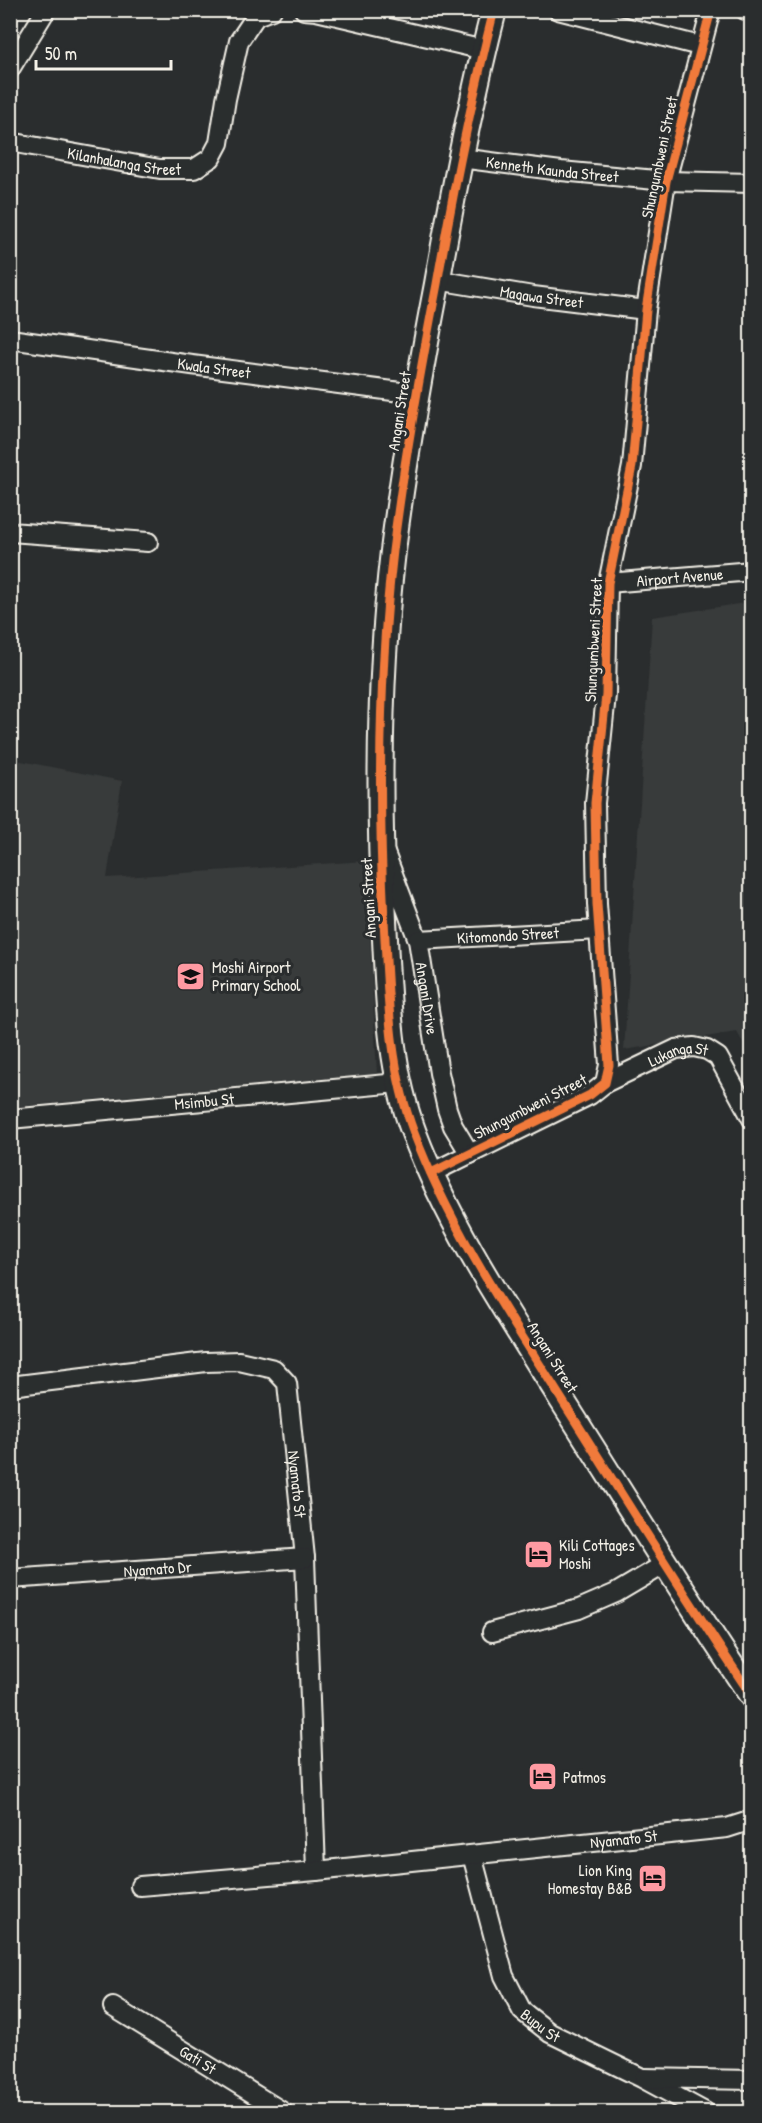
<svg xmlns="http://www.w3.org/2000/svg" width="762" height="2123" font-family="'Patrick Hand',sans-serif">
  <style>
    .built { fill: #373a3a }
    .lines { fill: none; stroke-linecap: round; stroke-linejoin: round }
    .street-casing { stroke: #f4f1e8; stroke-width: 22 }
    .secondary-casing { stroke: #f4f1e8; stroke-width: 28 }
    .street { stroke: #2a2d2e; stroke-width: 18 }
    .secondary { stroke: #2a2d2e; stroke-width: 24 }
    .cycleway-casing { stroke: #2a2d2e; stroke-width: 13 }
    .cycleway { stroke: #f17a3a; stroke-width: 9 }
    .labels { text-anchor: middle; dominant-baseline: central; stroke-width: 6; stroke-linejoin: round; paint-order: stroke }
    .street-label { font-size: 16px; fill: #f4f1e8; stroke: #2a2d2e }
    .poi-label { font-size: 16px; fill: #f4f1e8; stroke: #2a2d2e; text-anchor: start }
  </style>
  <rect width="100%" height="100%" fill="#2a2d2e"/>
  <filter id="ink" filterUnits="userSpaceOnUse"><feTurbulence type="fractalNoise" baseFrequency=".0167" numOctaves="2"/><feDisplacementMap in="SourceGraphic" scale="12" xChannelSelector="R" yChannelSelector="G"/><feConvolveMatrix kernelMatrix="1 2 1 2 8 2 1 2 1" color-interpolation-filters="sRGB"/></filter>
  <g filter="url(#ink)">
    <g class="built">
      <polygon points="751,602 751,1058 737,1032 624,1050 652,617"/>
      <polygon points="11,759 122,781 107,878 366,861 377,1074 11,1107"/>
    </g>
    <g class="lines">
      <defs>
        <g id="street">
          <polyline points="304,10 316,11 484,50"/>
          <polyline points="558,10 700,46"/>
          <polyline points="745,10 752,12"/>
          <polyline points="10,69 46,10"/>
          <path id="s1" d="M10 142 160 169H194L211 158 219 143 226 99 239 41 256 16 272 10"/>
          <path id="s2" d="M460 158 561 171 666 181 752 183"/>
          <path id="s3" d="M437 280 533 296 646 310"/>
          <path id="s4" d="M10 339 192 365 416 394"/>
          <polyline points="10,532 148,542"/>
          <path id="s5" d="M608 583 752 571"/>
          <path id="s6" d="M385 853 418 940 439 1073 447 1109 453 1126 470 1154"/>
          <path id="s7" d="M418 940 599 930"/>
          <path id="s8" d="M605 1083 676 1049 694 1047 707 1050 718 1057 752 1119"/>
          <path id="s9" d="M10 1119 398 1083"/>
          <polyline points="431,1173 590,1095 605,1083 609,1065 597,904 595,803 606,695 608,583 632,466 646,310 666,181 711,10"/>
          <path id="s10" d="M10 1386 206 1362 239 1361 274 1369 287 1383 305 1558 316 1871"/>
          <path id="s11" d="M10 1579 305 1558"/>
          <polyline points="492,1632 579,1609 616,1593 665,1564"/>
          <path id="s12" d="M472 1855 504 1976 522 2011 550 2033 642 2078 705 2112"/>
          <path id="s13" d="M140 1886 316 1871 727 1828 752 1820"/>
          <path id="s14" d="M113 2007 283 2112"/>
          <polyline points="644,2078 752,2080"/>
        </g>
        <path id="secondary" d="M494 10C471 101 453 192 437 284 420 372 404 461 393 551 379 671 378 799 384 920 388 991 388 1065 414 1133 450 1228 508 1314 562 1400 625 1499 686 1599 752 1696"/>
      </defs>
      <use href="#street" class="street-casing"/>
      <use href="#secondary" class="secondary-casing"/>
      <use href="#street" class="street"/>
      <use href="#secondary" class="secondary"/>
      <defs>
        <g id="cycleway">
          <path d="M494 10C471 101 453 192 437 284 420 372 404 461 393 551 379 671 378 799 384 920 388 991 388 1065 414 1133 450 1228 508 1314 562 1400 625 1499 686 1599 752 1696"/>
          <polyline points="431,1173 590,1095 605,1083 609,1065 597,904 595,803 606,695 608,583 632,466 646,310 666,181 711,10"/>
        </g>
      </defs>
      <use href="#cycleway" class="cycleway-casing"/>
      <use href="#cycleway" class="cycleway"/>
    </g>
  </g>
  <defs>
    <symbol id="school-square" viewBox="-11 -11 22 22"><rect x="-9" y="-9" width="18" height="18" rx="4" fill="#ff9aa2" stroke="#2a2d2e"/><path d="M0-5L7-2L0 1L-7-2ZM-4 1L0 2.5L4 1V4Q0 6-4 4Z" fill="#111"/></symbol>
    <symbol id="hotel-square" viewBox="-11 -11 22 22"><rect x="-9" y="-9" width="18" height="18" rx="4" fill="#ff9aa2" stroke="#2a2d2e"/><path d="M-6-4.5h1.5V1H6V5H4.5V3h-9V5H-6ZM-4 0a1.8 1.8 0 1 1 3.6 0ZM.5 0V-2.5h3Q6-2.5 6 0Z" fill="#111"/></symbol>
  </defs>
  <g fill-rule="evenodd">
    <use href="#school-square" x="174" y="960" width="33" height="33"/>
    <use href="#hotel-square" x="522" y="1538" width="33" height="33"/>
    <use href="#hotel-square" x="526" y="1760" width="33" height="33"/>
    <use href="#hotel-square" x="636" y="1862" width="33" height="33"/>
  </g>
  <g class="labels">
    <g class="street-label">
      <text transform="translate(659 157) rotate(-78)">Shungumbweni Street</text>
      <text stroke="none"><textPath href="#s1" startOffset="116">Kilanhalanga Street</textPath></text>
      <text stroke="none"><textPath href="#s2" startOffset="93">Kenneth Kaunda Street</textPath></text>
      <text stroke="none"><textPath href="#s3" startOffset="106">Magawa Street</textPath></text>
      <text stroke="none"><textPath href="#s4" startOffset="206">Kwala Street</textPath></text>
      <text transform="translate(399 411) rotate(-81)">Angani Street</text>
      <text stroke="none"><textPath href="#s5" startOffset="72">Airport Avenue</textPath></text>
      <text transform="translate(593 640) rotate(-87)">Shungumbweni Street</text>
      <text transform="translate(368 898) rotate(-93)">Angani Street</text>
      <text stroke="none"><textPath href="#s7" startOffset="90">Kitomondo Street</textPath></text>
      <text stroke="none"><textPath href="#s6" startOffset="152">Angani Drive</textPath></text>
      <text stroke="none"><textPath href="#s8" startOffset="80">Lukanga St</textPath></text>
      <text stroke="none"><textPath href="#s9" startOffset="195">Msimbu St</textPath></text>
      <text transform="translate(530 1106) rotate(-27)">Shungumbweni Street</text>
      <text transform="translate(553 1357) rotate(58)">Angani Street</text>
      <text stroke="none"><textPath href="#s10" startOffset="387">Nyamato St</textPath></text>
      <text stroke="none"><textPath href="#s11" startOffset="148">Nyamato Dr</textPath></text>
      <text stroke="none"><textPath href="#s13" startOffset="486">Nyamato St</textPath></text>
      <text stroke="none"><textPath href="#s12" startOffset="188">Bupu St</textPath></text>
      <text stroke="none"><textPath href="#s14" startOffset="100">Gati St</textPath></text>
    </g>
    <g class="poi-label">
      <text x="212" y="967">Moshi Airport<tspan x="212" dy="18">Primary School</tspan></text>
      <text x="559" y="1545">Kili Cottages<tspan x="559" dy="18">Moshi</tspan></text>
      <text x="563" y="1777">Patmos</text>
      <text x="632" y="1870" text-anchor="end">Lion King<tspan x="632" dy="18">Homestay B&amp;B</tspan></text>
    </g>
  </g>
  <rect width="762" height="2123" fill="none" stroke="#2a2d2e" stroke-width="36"/>
  <rect x="18" y="18" width="726" height="2087" fill="none" stroke="#f4f1e8" stroke-width="2" filter="url(#ink)"/>
  <path d="M36 60v9h135v-9" fill="none" stroke="#f4f1e8" stroke-width="3"/>
  <text x="45" y="60" font-size="18" fill="#f4f1e8" stroke="#2a2d2e" stroke-width="4.5" paint-order="stroke">50 m</text>
</svg>
